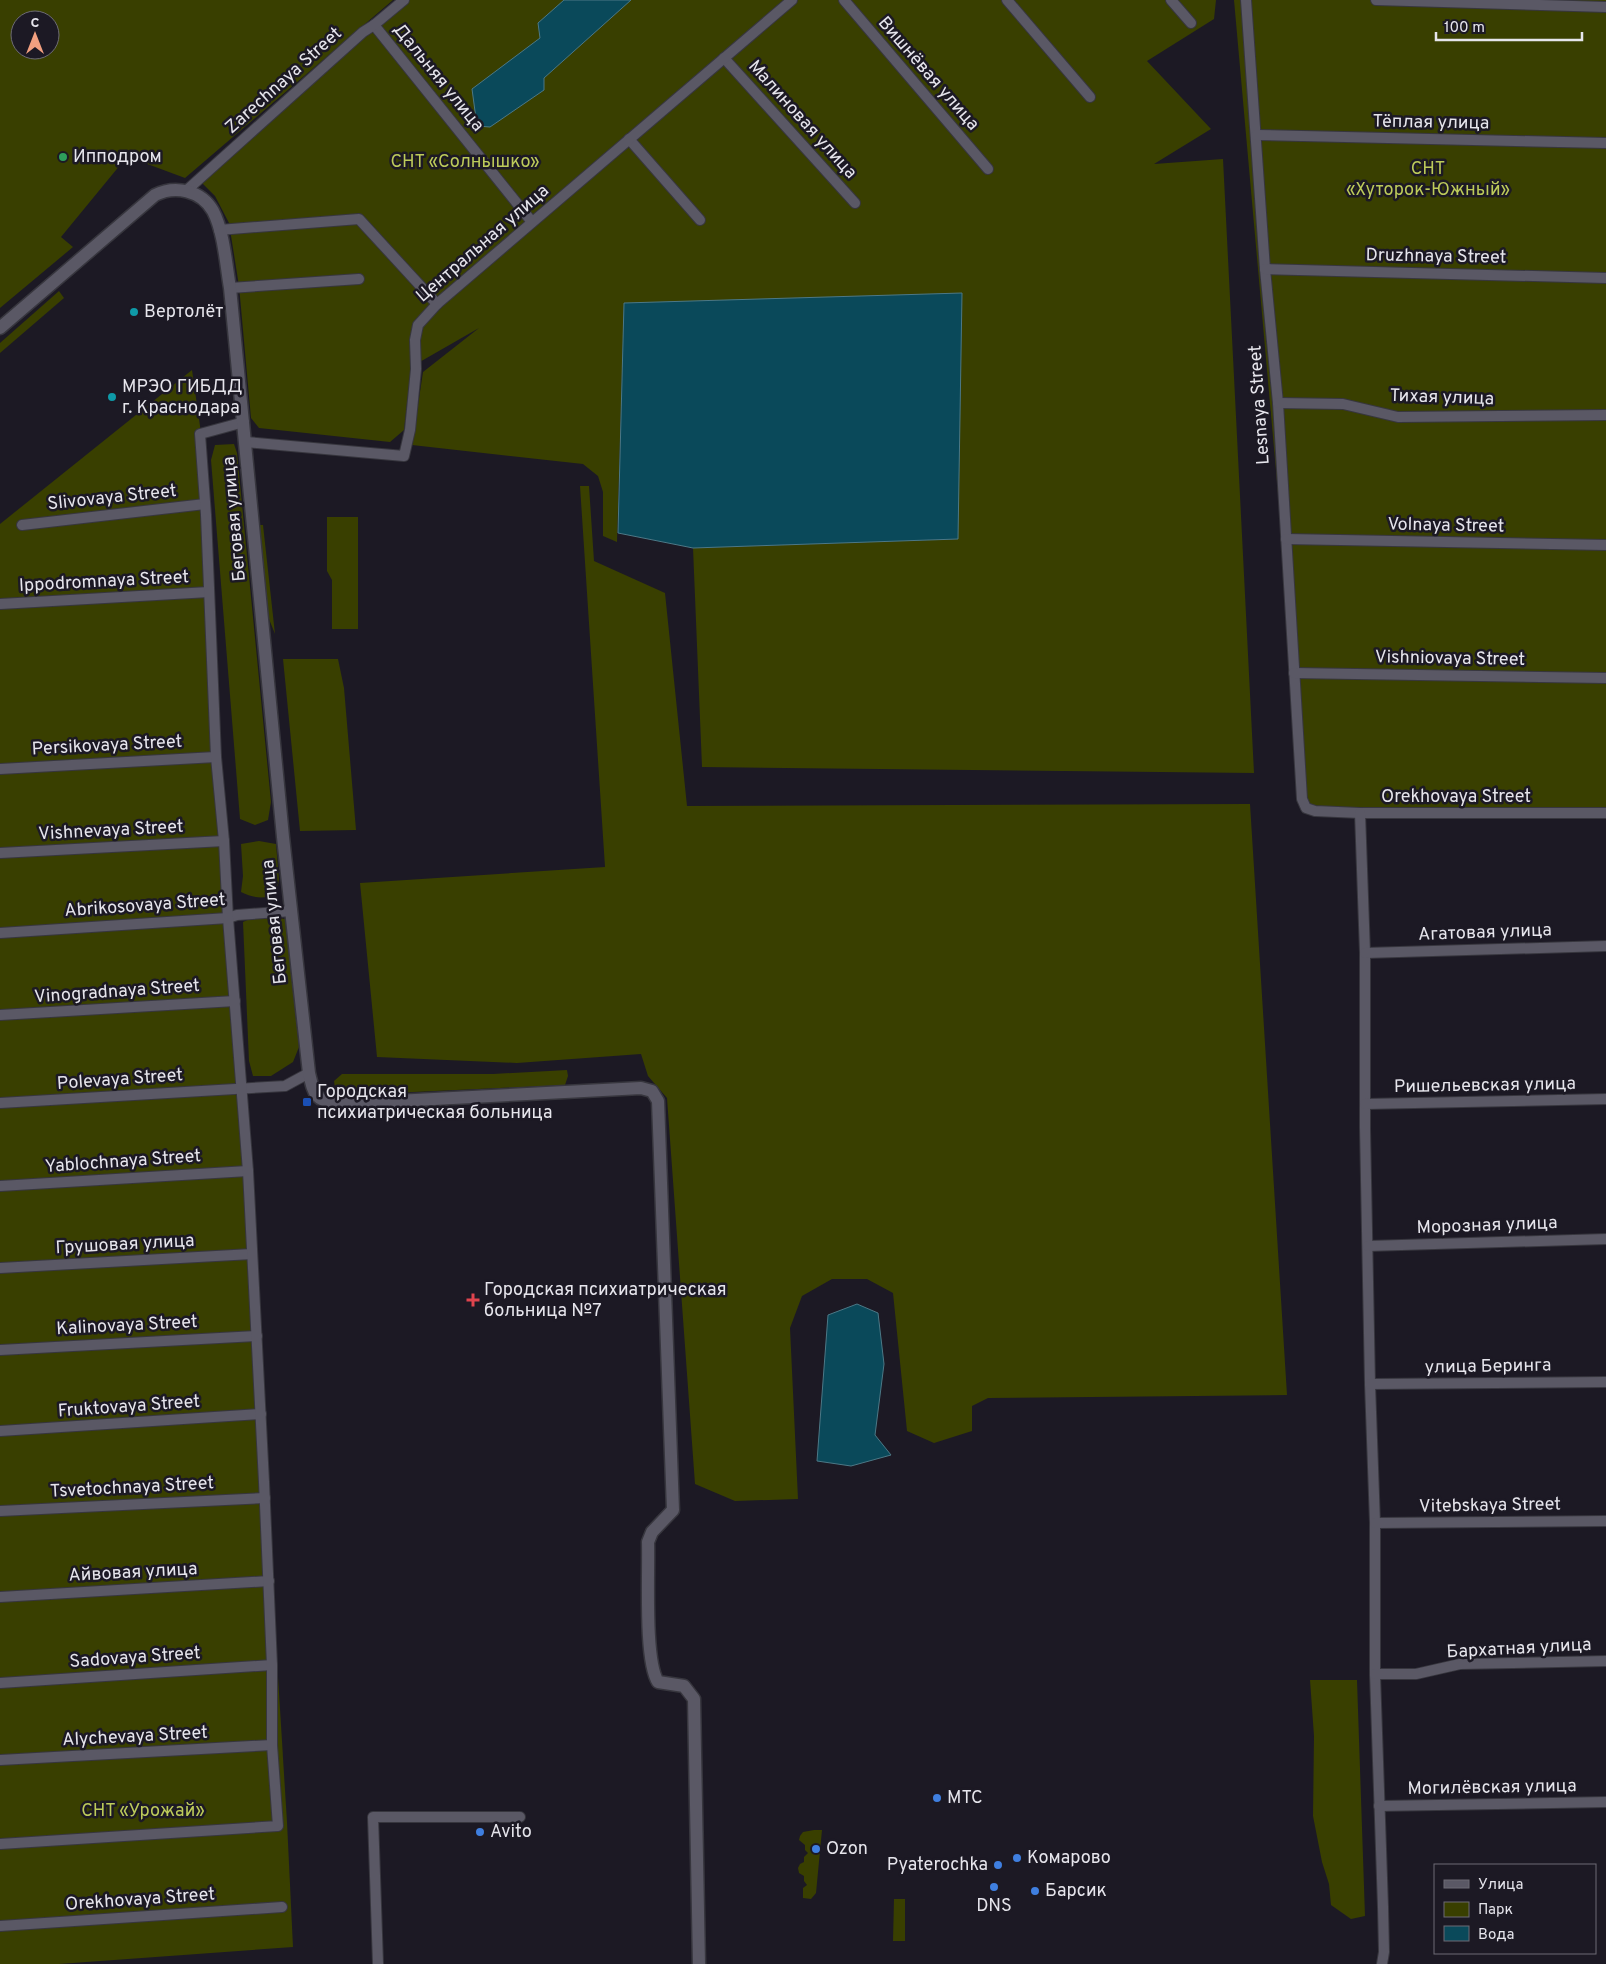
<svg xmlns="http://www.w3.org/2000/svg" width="1606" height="1964" font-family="Overpass,sans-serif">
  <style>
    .green { fill: #393f00; fill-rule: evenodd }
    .water { fill: #0a495a; stroke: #4c7886 }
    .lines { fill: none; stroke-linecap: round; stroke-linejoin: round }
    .minor-casing { stroke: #37363e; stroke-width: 12 }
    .tertiary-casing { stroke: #37363e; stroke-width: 15 }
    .minor { stroke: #5a5865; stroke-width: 10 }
    .tertiary { stroke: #5a5865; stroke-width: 12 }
    .leisure-dot { fill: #2e9e5b; stroke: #1c1924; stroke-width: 2 }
    .culture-dot { fill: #0f9aa8; stroke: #1c1924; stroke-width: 2 }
    .transit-dot { fill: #1a4fb4; stroke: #1c1924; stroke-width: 2 }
    .health-dot { fill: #e0444e; stroke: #1c1924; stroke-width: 2 }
    .shop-dot { fill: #3f7fe0; stroke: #1c1924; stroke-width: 2 }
    .labels { text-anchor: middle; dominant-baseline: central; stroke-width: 5; stroke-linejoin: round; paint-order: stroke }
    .street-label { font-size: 18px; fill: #e6e5ec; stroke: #1c1924 }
    .poi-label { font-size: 18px; fill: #e6e5ec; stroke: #1c1924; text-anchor: start }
    .park-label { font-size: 18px; fill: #bdcb5a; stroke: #1c1924 }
  </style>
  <rect width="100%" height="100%" fill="#1c1924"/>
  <g class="green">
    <path d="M0 0H393L185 178 142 162 130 153 61 237 73 247 0 308ZM20 20H50V50H20Z"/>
    <polygon points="406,0 1216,0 1214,19 1147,61 1211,129 1154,164 1223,159 1254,773 702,767 693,548 958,539 624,303 617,542 603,536 603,492 598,476 583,464 412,445 423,372 479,328 411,367 404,430 390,442 259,428 251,418 239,286 229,223 215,196 199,180"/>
    <polygon points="1234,0 1606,0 1606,813 1360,813 1306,807"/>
    <polygon points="59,291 64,298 0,353 0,343"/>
    <polygon points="192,370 201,433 287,1822 293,1947 59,1964 0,1964 0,524"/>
    <polygon points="234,444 237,453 271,802 268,820 255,825 240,819 211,460 215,445"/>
    <polygon points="580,486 589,486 594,561 665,593 687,806 1250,804 1287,1395 988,1398 972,1406 972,1431 934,1443 907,1431 893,1293 867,1279 832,1279 802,1296 790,1328 798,1499 735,1501 695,1484 667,1098 648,1076 641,1054 517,1063 377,1057 360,883 605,867"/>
    <polygon points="327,517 358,517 358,629 332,629 332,580 327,571"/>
    <polygon points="258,525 263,525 275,634 267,614"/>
    <polygon points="283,659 338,659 344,688 356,830 300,831"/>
    <path d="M259 841 276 844 279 879 276 895C263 899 253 898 241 892L243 876 241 844Z"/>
    <polygon points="273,917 285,919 299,1047 293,1062 271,1076 253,1076 249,1061 243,922 252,918"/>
    <polygon points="567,1070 568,1076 565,1085 349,1095 335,1088 334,1081 342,1074 493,1074"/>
    <polygon points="1310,1680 1357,1680 1365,1916 1351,1919 1331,1905 1329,1884 1322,1862 1313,1816 1314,1736"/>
    <polygon points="814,1830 822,1830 816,1893 811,1899 803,1898 803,1888 807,1885 804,1881 804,1876 799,1873 798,1868 800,1864 804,1862 804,1857 808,1853 805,1850 805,1845 799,1840 800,1836 803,1832"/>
    <polygon points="894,1899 905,1899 905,1941 893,1941"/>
  </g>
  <g class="water">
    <polygon points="564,0 631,0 544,78 544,90 490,127 477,126 472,89 540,38 538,23"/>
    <polygon points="962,293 958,539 693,548 618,533 624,303"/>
    <polygon points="857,1304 878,1313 884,1364 875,1435 891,1455 851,1466 817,1461 828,1315"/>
  </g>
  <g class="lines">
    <defs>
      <g id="minor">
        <polyline points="844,0 988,169"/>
        <polyline points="1007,0 1090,97"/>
        <polyline points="1171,0 1191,23"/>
        <polyline points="1246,0 1265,269 1278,403 1302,799 1306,808 1315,811 1360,813 1606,813"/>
        <polyline points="1376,0 1606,7"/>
        <polyline points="374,25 532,222"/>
        <polyline points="724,58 855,203"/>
        <polyline points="1256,135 1606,143"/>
        <polyline points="629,139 700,220"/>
        <polyline points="187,190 363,32 374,25 404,0"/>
        <polyline points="219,230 359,219 437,304"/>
        <polyline points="1265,269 1606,278"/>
        <polyline points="230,288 359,279"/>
        <polyline points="1278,403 1343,404 1398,417 1606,415"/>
        <polyline points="246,442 404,456 410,430 416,369 415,340 418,325 437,304 792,0"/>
        <polyline points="22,525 205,504"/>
        <polyline points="1286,539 1606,545"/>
        <polyline points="0,604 209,592"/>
        <polyline points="1294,673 1606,678"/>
        <polyline points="0,769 216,757"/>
        <polyline points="1360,813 1365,953 1365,1128 1370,1384 1375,1523 1375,1674 1383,1907 1384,1952 1382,1964"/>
        <polyline points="0,853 224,841"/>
        <polyline points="0,933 228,918 237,915 292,911"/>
        <polyline points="1365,953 1606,946"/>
        <polyline points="0,1015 235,1001"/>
        <polyline points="0,1103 285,1086 309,1073"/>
        <polyline points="1365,1104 1606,1099"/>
        <polyline points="0,1186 248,1171"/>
        <polyline points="1368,1246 1606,1239"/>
        <polyline points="0,1268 252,1254"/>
        <polyline points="0,1350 257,1336"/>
        <polyline points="1370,1384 1606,1382"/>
        <polyline points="0,1431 261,1414"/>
        <polyline points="0,1511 265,1498"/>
        <polyline points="1375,1523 1606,1521"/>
        <polyline points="0,1597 269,1581"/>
        <polyline points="1375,1674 1416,1674 1460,1664 1606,1661"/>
        <polyline points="0,1683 272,1665"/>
        <polyline points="0,1760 272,1745"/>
        <polyline points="1379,1806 1606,1802"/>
        <polyline points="0,1844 278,1826 272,1745 272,1665 264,1482 248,1171 228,918 224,841 216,757 206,515 200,434 244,422"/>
        <polyline points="0,1926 282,1907"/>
        <polyline points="378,1964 373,1817 520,1817"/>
      </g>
      <path id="tertiary" d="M0 328 155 195C175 185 201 190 213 211 224 232 226 265 230 288L283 837 309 1073C314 1095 315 1101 339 1104L641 1088 652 1091 658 1101 673 1510 652 1532 648 1542C649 1573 644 1660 658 1682L684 1686 694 1699 699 1964"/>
    </defs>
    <use href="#minor" class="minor-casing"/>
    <use href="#tertiary" class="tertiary-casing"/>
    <use href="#minor" class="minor"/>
    <use href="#tertiary" class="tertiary"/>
  </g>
  <circle class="leisure-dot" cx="63" cy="157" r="5"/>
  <g class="culture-dot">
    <circle cx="134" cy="312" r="5"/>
    <circle cx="112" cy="397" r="5"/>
  </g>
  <rect class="transit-dot" x="302" y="1097" width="10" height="10" rx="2.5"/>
  <path class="health-dot" d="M470.5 1292.5h5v5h5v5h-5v5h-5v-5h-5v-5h5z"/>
  <g class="shop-dot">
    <circle cx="937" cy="1798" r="5"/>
    <circle cx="480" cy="1832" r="5"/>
    <circle cx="816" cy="1849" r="5"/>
    <circle cx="1017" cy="1858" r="5"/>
    <circle cx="998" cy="1865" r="5"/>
    <circle cx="994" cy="1887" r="5"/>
    <circle cx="1035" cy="1891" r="5"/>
  </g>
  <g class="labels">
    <g class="street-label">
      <text transform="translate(928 74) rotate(49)">Вишнёвая улица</text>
      <text transform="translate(438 78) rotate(51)">Дальняя улица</text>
      <text transform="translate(284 81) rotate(-42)">Zarechnaya Street</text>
      <text transform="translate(802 120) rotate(48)">Малиновая улица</text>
      <text transform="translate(1431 123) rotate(1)">Тёплая улица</text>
      <text transform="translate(483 244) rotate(-41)">Центральная улица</text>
      <text transform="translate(1436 257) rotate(1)">Druzhnaya Street</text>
      <text transform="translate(1442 398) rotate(2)">Тихая улица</text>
      <text transform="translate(1260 405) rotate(-94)">Lesnaya Street</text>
      <text transform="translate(112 498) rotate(-6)">Slivovaya Street</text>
      <text transform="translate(235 519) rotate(-95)">Беговая улица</text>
      <text transform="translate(1446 526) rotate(1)">Volnaya Street</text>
      <text transform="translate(104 582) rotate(-3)">Ippodromnaya Street</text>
      <text transform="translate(1450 659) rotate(1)">Vishniovaya Street</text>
      <text transform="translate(107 746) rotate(-3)">Persikovaya Street</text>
      <text x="1456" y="797">Orekhovaya Street</text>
      <text transform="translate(111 831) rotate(-3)">Vishnevaya Street</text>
      <text transform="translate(145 906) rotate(-4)">Abrikosovaya Street</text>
      <text transform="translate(275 922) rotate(-96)">Беговая улица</text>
      <text transform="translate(1485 933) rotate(-2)">Агатовая улица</text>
      <text transform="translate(117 992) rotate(-4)">Vinogradnaya Street</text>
      <text transform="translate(120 1080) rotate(-4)">Polevaya Street</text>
      <text transform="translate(1485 1086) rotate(-1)">Ришельевская улица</text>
      <text transform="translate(123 1162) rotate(-4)">Yablochnaya Street</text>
      <text transform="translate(1487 1226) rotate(-2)">Морозная улица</text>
      <text transform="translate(125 1245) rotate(-3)">Грушовая улица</text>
      <text transform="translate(127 1326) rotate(-3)">Kalinovaya Street</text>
      <text transform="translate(1488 1367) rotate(-1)">улица Беринга</text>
      <text transform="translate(129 1407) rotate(-4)">Fruktovaya Street</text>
      <text transform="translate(132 1488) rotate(-3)">Tsvetochnaya Street</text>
      <text transform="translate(1490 1506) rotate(-1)">Vitebskaya Street</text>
      <text transform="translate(133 1573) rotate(-3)">Айвовая улица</text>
      <text transform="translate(1519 1649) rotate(-3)">Бархатная улица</text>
      <text transform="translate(135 1658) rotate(-4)">Sadovaya Street</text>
      <text transform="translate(135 1737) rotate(-3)">Alychevaya Street</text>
      <text transform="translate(1492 1788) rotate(-1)">Могилёвская улица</text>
      <text transform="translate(140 1900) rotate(-4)">Orekhovaya Street</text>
    </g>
    <g class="poi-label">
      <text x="73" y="157">Ипподром</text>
      <text x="144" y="312">Вертолёт</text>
      <text x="122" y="387">МРЭО ГИБДД<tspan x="122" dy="21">г. Краснодара</tspan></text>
      <text x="317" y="1092">Городская<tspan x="317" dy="21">психиатрическая больница</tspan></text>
      <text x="484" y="1290">Городская психиатрическая<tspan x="484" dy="21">больница №7</tspan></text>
      <text x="947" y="1798">МТС</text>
      <text x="490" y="1832">Avito</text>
      <text x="826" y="1849">Ozon</text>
      <text x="1027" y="1858">Комарово</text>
      <text x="988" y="1865" text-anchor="end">Pyaterochka</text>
      <text x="1045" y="1891">Барсик</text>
      <text x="994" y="1906" text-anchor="middle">DNS</text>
    </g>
    <g class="park-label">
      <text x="465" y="162">СНТ «Солнышко»</text>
      <text x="1428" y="169">СНТ<tspan x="1428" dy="21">«Хуторок-Южный»</tspan></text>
      <text x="143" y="1811">СНТ «Урожай»</text>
    </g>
  </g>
  <rect x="1434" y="1864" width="162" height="90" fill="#1c1924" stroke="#6d6b74"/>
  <rect x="1444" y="1880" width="25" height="8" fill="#5a5865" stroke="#6d6b74"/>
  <text x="1478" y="1889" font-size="15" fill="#e6e5ec">Улица</text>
  <rect x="1444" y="1902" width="25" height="15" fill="#393f00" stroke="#6d6b74"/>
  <text x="1478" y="1914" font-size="15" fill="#e6e5ec">Парк</text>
  <rect x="1444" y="1926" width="25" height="15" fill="#0a495a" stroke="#6d6b74"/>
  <text x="1478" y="1939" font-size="15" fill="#e6e5ec">Вода</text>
  <g transform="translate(35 35)"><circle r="24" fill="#1c1924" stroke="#6d6b74"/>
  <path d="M0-4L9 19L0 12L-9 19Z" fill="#f2a080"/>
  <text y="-8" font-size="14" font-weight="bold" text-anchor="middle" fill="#e6e5ec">С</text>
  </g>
  <path d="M1436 32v8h146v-8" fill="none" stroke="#e6e5ec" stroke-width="2.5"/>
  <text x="1444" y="32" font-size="15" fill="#e6e5ec" stroke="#1c1924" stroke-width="4" paint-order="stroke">100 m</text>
</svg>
